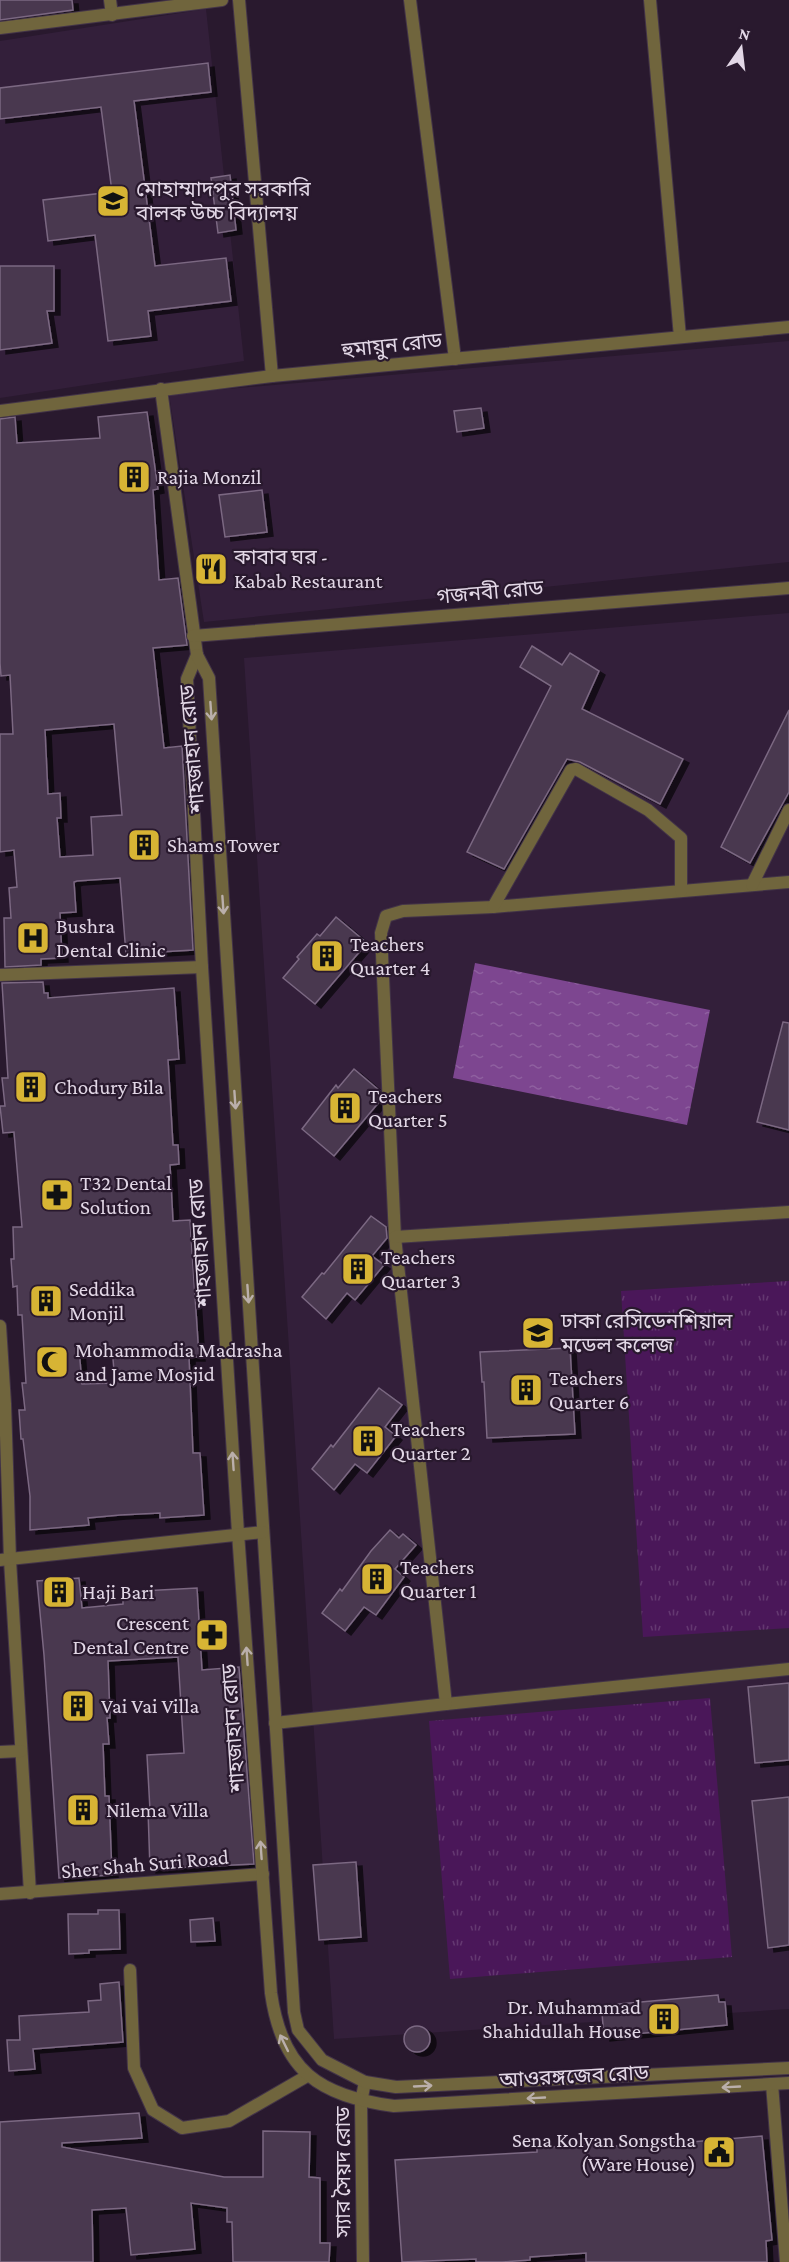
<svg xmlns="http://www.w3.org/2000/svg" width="789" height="2262" font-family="'Crimson Pro','Noto Sans Bengali',serif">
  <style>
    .built { fill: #331f3a }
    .grass { fill: url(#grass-tufts) }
    .water { fill: url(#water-ripples) }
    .building { fill: #48374f; stroke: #7b6882; stroke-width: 1.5; fill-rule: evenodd; filter: url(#shadow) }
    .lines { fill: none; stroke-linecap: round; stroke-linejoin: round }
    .service-casing { stroke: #433448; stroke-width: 14 }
    .minor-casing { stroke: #433448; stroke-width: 14 }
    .tertiary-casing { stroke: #433448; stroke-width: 14 }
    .service { stroke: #70653d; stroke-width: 12 }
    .minor { stroke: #70653d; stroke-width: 12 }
    .tertiary { stroke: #70653d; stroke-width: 12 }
    .oneway { stroke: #baafab }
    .labels { text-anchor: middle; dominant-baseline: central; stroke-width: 4.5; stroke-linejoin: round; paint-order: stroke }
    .poi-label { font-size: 21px; fill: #e2d7e6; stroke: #29192e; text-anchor: start }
    .street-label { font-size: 21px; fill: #e2d7e6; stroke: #29192e }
  </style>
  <defs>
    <pattern id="grass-tufts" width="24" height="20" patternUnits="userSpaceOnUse" patternTransform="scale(1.5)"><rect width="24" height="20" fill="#4a1759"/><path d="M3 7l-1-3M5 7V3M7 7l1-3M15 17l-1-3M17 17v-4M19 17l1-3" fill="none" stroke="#643871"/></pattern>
    <pattern id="water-ripples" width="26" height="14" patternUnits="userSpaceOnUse" patternTransform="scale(1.5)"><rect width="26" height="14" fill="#7d4690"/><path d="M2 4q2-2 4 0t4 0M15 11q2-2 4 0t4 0" fill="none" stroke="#8f60a0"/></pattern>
    <filter id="shadow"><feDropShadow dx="6" dy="4" stdDeviation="0" flood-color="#0009"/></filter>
  </defs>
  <rect width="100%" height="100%" fill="#29192e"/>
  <g class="built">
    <polygon points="206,9 244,361 0,398 0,41"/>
    <polygon points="789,341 789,562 204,622 169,394"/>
    <polygon points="789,613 789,2009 334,2039 244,658"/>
  </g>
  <g class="grass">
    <polygon points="789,1281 789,1628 643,1637 621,1291"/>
    <polygon points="710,1698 732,1957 450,1979 429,1721"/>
  </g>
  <polygon class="water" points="475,963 710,1010 687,1125 453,1078"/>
  <g class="building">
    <polygon points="0,0 72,0 73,10 0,20"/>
    <polygon points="208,63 211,92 134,101 155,266 226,258 231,301 148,311 151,336 108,341 95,235 48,241 43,200 112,192 101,107 0,119 0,88"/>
    <polygon points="230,175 236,230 218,233 211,178"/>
    <polygon points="0,266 54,266 54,311 47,311 52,343 0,350"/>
    <polygon points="481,408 484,428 457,432 454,411"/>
    <path d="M147 412 158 489 153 490 159 580 178 578 187 645 153 648 164 748 182 746 193 950 126 954 120 878 77 881 74 882 76 912 60 913 62 958 41 959V965L5 967 4 918H11L9 888 17 887 14 850 0 852V734H13L10 675 1 676 0 663V419L15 417 17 443 100 438 98 417ZM114 724 122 815 91 817 93 855 60 857 57 818H61L60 793 48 794 45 730Z"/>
    <polygon points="262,490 267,532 225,537 219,495"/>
    <polygon points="532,646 562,665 570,653 599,671 582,709 683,759 660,804 580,762 567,759 504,869 467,852 551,686 520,667"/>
    <polygon points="789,710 789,792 750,863 721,847"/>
    <polygon points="336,917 367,943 315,1004 283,978 299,959 297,957 317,934 320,936"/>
    <path d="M43 982 44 993H48V998L174 988 179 1059 168 1060 173 1145H178L179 1164 170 1165 173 1221 190 1220 199 1357H189L193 1453H200L204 1515 160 1518V1513L120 1515 88 1518 89 1525 30 1530V1496L23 1439H21L19 1410H25L22 1383H26L22 1315H18L17 1286 13 1287 11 1259H14L13 1227H22L14 1132 3 1133 0 1106H5L2 1078H8L2 983ZM112 1347 115 1383 82 1384 79 1349Z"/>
    <polygon points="783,1022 789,1023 789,1130 757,1122"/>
    <polygon points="354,1069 380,1091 380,1101 334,1156 302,1129 336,1085 338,1088"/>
    <polygon points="371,1216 386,1227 387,1238 372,1256 384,1265 355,1300 347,1293 326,1319 302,1297 322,1273 324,1274"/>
    <polygon points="570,1348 575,1434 487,1438 484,1382 482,1382 480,1352"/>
    <polygon points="379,1388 402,1405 385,1427 396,1436 367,1473 355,1464 334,1490 312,1469 331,1445 333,1447"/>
    <polygon points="390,1530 399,1538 403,1534 416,1545 395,1569 404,1577 376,1615 364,1607 345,1631 322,1613 340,1589 342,1591 371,1551"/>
    <polygon points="79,1578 82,1608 123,1604 123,1592 197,1588 202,1670 239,1667 254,1864 150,1869 148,1810 150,1810 147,1755 184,1753 178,1657 108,1661 110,1718 107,1718 109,1744 103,1744 105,1796 109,1796 112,1875 59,1878 44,1655 37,1581"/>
    <polygon points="789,1683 789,1760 755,1763 748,1687"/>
    <polygon points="789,1797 789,1945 768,1948 752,1801"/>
    <polygon points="356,1862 361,1937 319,1940 313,1865"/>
    <polygon points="98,1910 119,1910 120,1949 89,1950 89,1953 69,1954 68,1914 98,1914"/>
    <polygon points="213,1918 215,1941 191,1942 190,1920"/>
    <polygon points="119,1982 123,2042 33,2049 35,2069 9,2071 7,2040 20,2040 19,2016 89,2012 88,2001 101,2000 100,1984"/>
    <polygon points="718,1995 719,2002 725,2002 727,2025 604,2037 602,2013 609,2012 608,2005"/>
    <circle cx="417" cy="2039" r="13"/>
    <polygon points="139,2113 142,2138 62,2143 62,2147 224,2177 263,2177 263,2131 310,2132 309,2177 320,2178 320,2243 330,2243 329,2262 233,2262 232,2222 227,2222 227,2208 191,2203 195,2249 131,2255 126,2208 92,2210 93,2262 0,2262 0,2122"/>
    <polygon points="762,2136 772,2240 766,2241 767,2262 586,2262 586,2253 530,2257 530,2260 502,2262 476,2262 476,2259 402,2262 395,2160 537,2152 537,2148 606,2143 607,2147 678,2140 679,2143"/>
  </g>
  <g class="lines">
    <defs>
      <g id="service">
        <polyline points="789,882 493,907 403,911 386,916 381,933 395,1237 446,1704 789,1669"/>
        <polyline points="752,885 789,810"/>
        <polyline points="493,907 571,770 576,769 648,810 681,838 681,891"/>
        <polyline points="395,1237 789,1212"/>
        <polyline points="275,1723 446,1704"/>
        <polyline points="130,1970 134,2068 153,2110 182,2128 229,2121 307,2076"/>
      </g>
      <g id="minor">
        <polyline points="110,0 112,15"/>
        <polyline points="239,0 272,376"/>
        <polyline points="410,0 455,359"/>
        <polyline points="650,0 680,337"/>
        <polyline points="0,28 222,0"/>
        <polyline points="161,389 197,655"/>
        <polyline points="0,411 272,376 789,327"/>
        <polyline points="193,636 789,588"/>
        <polyline points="0,975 202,967"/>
        <polyline points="0,1326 5,1404 10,1560 30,1893"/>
        <polyline points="0,1752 21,1751"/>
        <polyline points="0,1894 263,1874"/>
        <polyline points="772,2084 786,2262"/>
        <polyline points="363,2262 361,2102 365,2082"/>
      </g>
      <g id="tertiary">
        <path d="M197 655 187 679 202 967 238 1533 271 1993C282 2071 319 2096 394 2106L789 2083"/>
        <polyline points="197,655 209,678 294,2012 298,2030 322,2060 365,2082 396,2087 789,2068"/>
        <polyline points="0,1560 263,1532"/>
      </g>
    </defs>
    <use href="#service" class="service-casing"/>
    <use href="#minor" class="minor-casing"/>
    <use href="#tertiary" class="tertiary-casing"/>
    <use href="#service" class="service"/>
    <use href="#minor" class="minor"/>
    <use href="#tertiary" class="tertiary"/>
  </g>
  <defs><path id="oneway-shaft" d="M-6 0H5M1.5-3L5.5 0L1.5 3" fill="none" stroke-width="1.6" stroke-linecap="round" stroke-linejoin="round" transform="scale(1.5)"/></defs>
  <g class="oneway">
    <use href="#oneway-shaft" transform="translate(211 711) rotate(86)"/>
    <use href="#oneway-shaft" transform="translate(223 905) rotate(86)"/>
    <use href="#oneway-shaft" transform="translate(235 1100) rotate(86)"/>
    <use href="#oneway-shaft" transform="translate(248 1294) rotate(86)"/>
    <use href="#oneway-shaft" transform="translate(233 1461) rotate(-94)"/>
    <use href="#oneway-shaft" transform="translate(247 1656) rotate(-94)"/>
    <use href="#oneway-shaft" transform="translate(261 1850) rotate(-94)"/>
    <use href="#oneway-shaft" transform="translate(284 2043) rotate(-116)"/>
    <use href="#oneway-shaft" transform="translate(423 2086) rotate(-3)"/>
    <use href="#oneway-shaft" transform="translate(731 2087) rotate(177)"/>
    <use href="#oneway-shaft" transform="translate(536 2098) rotate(177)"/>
  </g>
  <defs>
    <symbol id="school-square" viewBox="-11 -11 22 22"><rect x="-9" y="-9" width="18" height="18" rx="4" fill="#d7b434" stroke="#29192e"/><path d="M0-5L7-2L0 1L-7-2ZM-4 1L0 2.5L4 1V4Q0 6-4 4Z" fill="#111"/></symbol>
    <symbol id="building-square" viewBox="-11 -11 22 22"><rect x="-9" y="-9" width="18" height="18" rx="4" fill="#d7b434" stroke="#29192e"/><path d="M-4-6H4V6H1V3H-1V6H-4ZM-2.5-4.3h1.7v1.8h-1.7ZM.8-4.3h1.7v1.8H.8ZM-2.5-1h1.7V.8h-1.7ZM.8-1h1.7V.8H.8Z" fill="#111"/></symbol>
    <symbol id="restaurant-square" viewBox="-11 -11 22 22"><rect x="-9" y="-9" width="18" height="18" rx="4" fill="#d7b434" stroke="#29192e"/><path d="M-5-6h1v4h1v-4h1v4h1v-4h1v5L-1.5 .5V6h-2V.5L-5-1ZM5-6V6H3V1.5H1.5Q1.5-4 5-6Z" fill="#111"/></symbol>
    <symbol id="hospital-square" viewBox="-11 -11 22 22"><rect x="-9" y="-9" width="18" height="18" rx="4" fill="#d7b434" stroke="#29192e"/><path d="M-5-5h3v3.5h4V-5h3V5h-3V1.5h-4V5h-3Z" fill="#111"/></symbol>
    <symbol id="pharmacy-square" viewBox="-11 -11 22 22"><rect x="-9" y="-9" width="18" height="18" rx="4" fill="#d7b434" stroke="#29192e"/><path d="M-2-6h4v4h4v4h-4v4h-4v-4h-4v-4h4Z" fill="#111"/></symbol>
    <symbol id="university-square" viewBox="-11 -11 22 22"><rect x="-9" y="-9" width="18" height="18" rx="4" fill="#d7b434" stroke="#29192e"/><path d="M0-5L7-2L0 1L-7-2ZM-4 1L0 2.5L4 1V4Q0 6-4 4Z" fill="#111"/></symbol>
    <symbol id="mosque-square" viewBox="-11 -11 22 22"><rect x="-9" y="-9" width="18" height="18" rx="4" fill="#d7b434" stroke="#29192e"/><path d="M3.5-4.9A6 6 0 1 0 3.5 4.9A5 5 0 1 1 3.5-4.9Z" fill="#111"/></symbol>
    <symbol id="civic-square" viewBox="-11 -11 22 22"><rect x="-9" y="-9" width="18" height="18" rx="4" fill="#d7b434" stroke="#29192e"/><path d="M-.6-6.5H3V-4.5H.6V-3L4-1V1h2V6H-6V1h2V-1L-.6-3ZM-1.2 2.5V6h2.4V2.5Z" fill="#111"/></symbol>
  </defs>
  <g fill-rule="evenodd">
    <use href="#school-square" x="94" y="182" width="38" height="38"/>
    <use href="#building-square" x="115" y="458" width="38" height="38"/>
    <use href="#restaurant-square" x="192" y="550" width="38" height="38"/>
    <use href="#building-square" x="125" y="826" width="38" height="38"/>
    <use href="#hospital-square" x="14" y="919" width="38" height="38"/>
    <use href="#building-square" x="308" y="937" width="38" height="38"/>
    <use href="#building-square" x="12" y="1068" width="38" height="38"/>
    <use href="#building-square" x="326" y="1089" width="38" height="38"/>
    <use href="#pharmacy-square" x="38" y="1176" width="38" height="38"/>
    <use href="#building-square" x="339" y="1250" width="38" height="38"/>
    <use href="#building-square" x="27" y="1282" width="38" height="38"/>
    <use href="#university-square" x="519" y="1314" width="38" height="38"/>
    <use href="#mosque-square" x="33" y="1343" width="38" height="38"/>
    <use href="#building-square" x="507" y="1371" width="38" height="38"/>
    <use href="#building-square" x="349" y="1422" width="38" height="38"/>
    <use href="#building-square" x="358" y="1560" width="38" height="38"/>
    <use href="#building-square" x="40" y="1573" width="38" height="38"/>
    <use href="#pharmacy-square" x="193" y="1616" width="38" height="38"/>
    <use href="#building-square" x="59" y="1687" width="38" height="38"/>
    <use href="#building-square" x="64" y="1791" width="38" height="38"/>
    <use href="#building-square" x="645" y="2000" width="38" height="38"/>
    <use href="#civic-square" x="700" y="2133" width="38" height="38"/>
  </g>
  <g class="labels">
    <g class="poi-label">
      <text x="136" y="189">মোহাম্মাদপুর সরকারি<tspan x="136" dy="24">বালক উচ্চ বিদ্যালয়</tspan></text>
      <text x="157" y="477">Rajia Monzil</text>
      <text x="234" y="557">কাবাব ঘর -<tspan x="234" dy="24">Kabab Restaurant</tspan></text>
      <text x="167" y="845">Shams Tower</text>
      <text x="56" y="926">Bushra<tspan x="56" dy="24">Dental Clinic</tspan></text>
      <text x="350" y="944">Teachers<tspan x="350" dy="24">Quarter 4</tspan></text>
      <text x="54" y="1087">Chodury Bila</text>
      <text x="368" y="1096">Teachers<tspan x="368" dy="24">Quarter 5</tspan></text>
      <text x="80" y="1183">T32 Dental<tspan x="80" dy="24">Solution</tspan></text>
      <text x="381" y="1257">Teachers<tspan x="381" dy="24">Quarter 3</tspan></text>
      <text x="69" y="1289">Seddika<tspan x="69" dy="24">Monjil</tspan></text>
      <text x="561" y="1321">ঢাকা রেসিডেনশিয়াল<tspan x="561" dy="24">মডেল কলেজ</tspan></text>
      <text x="75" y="1350">Mohammodia Madrasha<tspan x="75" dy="24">and Jame Mosjid</tspan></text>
      <text x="549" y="1378">Teachers<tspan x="549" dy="24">Quarter 6</tspan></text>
      <text x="391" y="1429">Teachers<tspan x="391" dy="24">Quarter 2</tspan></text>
      <text x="400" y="1567">Teachers<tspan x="400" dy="24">Quarter 1</tspan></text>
      <text x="82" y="1592">Haji Bari</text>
      <text x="189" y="1623" text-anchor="end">Crescent<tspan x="189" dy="24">Dental Centre</tspan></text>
      <text x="101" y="1706">Vai Vai Villa</text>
      <text x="106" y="1810">Nilema Villa</text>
      <text x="641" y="2007" text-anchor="end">Dr. Muhammad<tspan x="641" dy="24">Shahidullah House</tspan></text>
      <text x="696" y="2140" text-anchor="end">Sena Kolyan Songstha<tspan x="696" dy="24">(Ware House)</tspan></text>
    </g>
    <g class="street-label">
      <text transform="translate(392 345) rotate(-6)">হুমায়ুন রোড</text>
      <text transform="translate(490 592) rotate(-5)">গজনবী রোড</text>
      <text transform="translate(192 749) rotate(-95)">শাহজাহান রোড</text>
      <text transform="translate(200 1243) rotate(-94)">শাহজাহান রোড</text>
      <text transform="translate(233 1728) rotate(-94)">শাহজাহান রোড</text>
      <text transform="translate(145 1864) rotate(-5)">Sher Shah Suri Road</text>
      <text transform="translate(574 2076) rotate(-3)">আওরঙ্গজেব রোড</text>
      <text transform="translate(343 2172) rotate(-90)">স্যার সৈয়দ রোড</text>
    </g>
  </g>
  <g transform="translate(741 48) rotate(14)" stroke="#29192e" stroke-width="4.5" paint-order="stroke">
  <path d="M0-4.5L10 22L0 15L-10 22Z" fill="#e2d7e6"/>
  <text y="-9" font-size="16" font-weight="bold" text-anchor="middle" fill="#e2d7e6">N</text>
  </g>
</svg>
